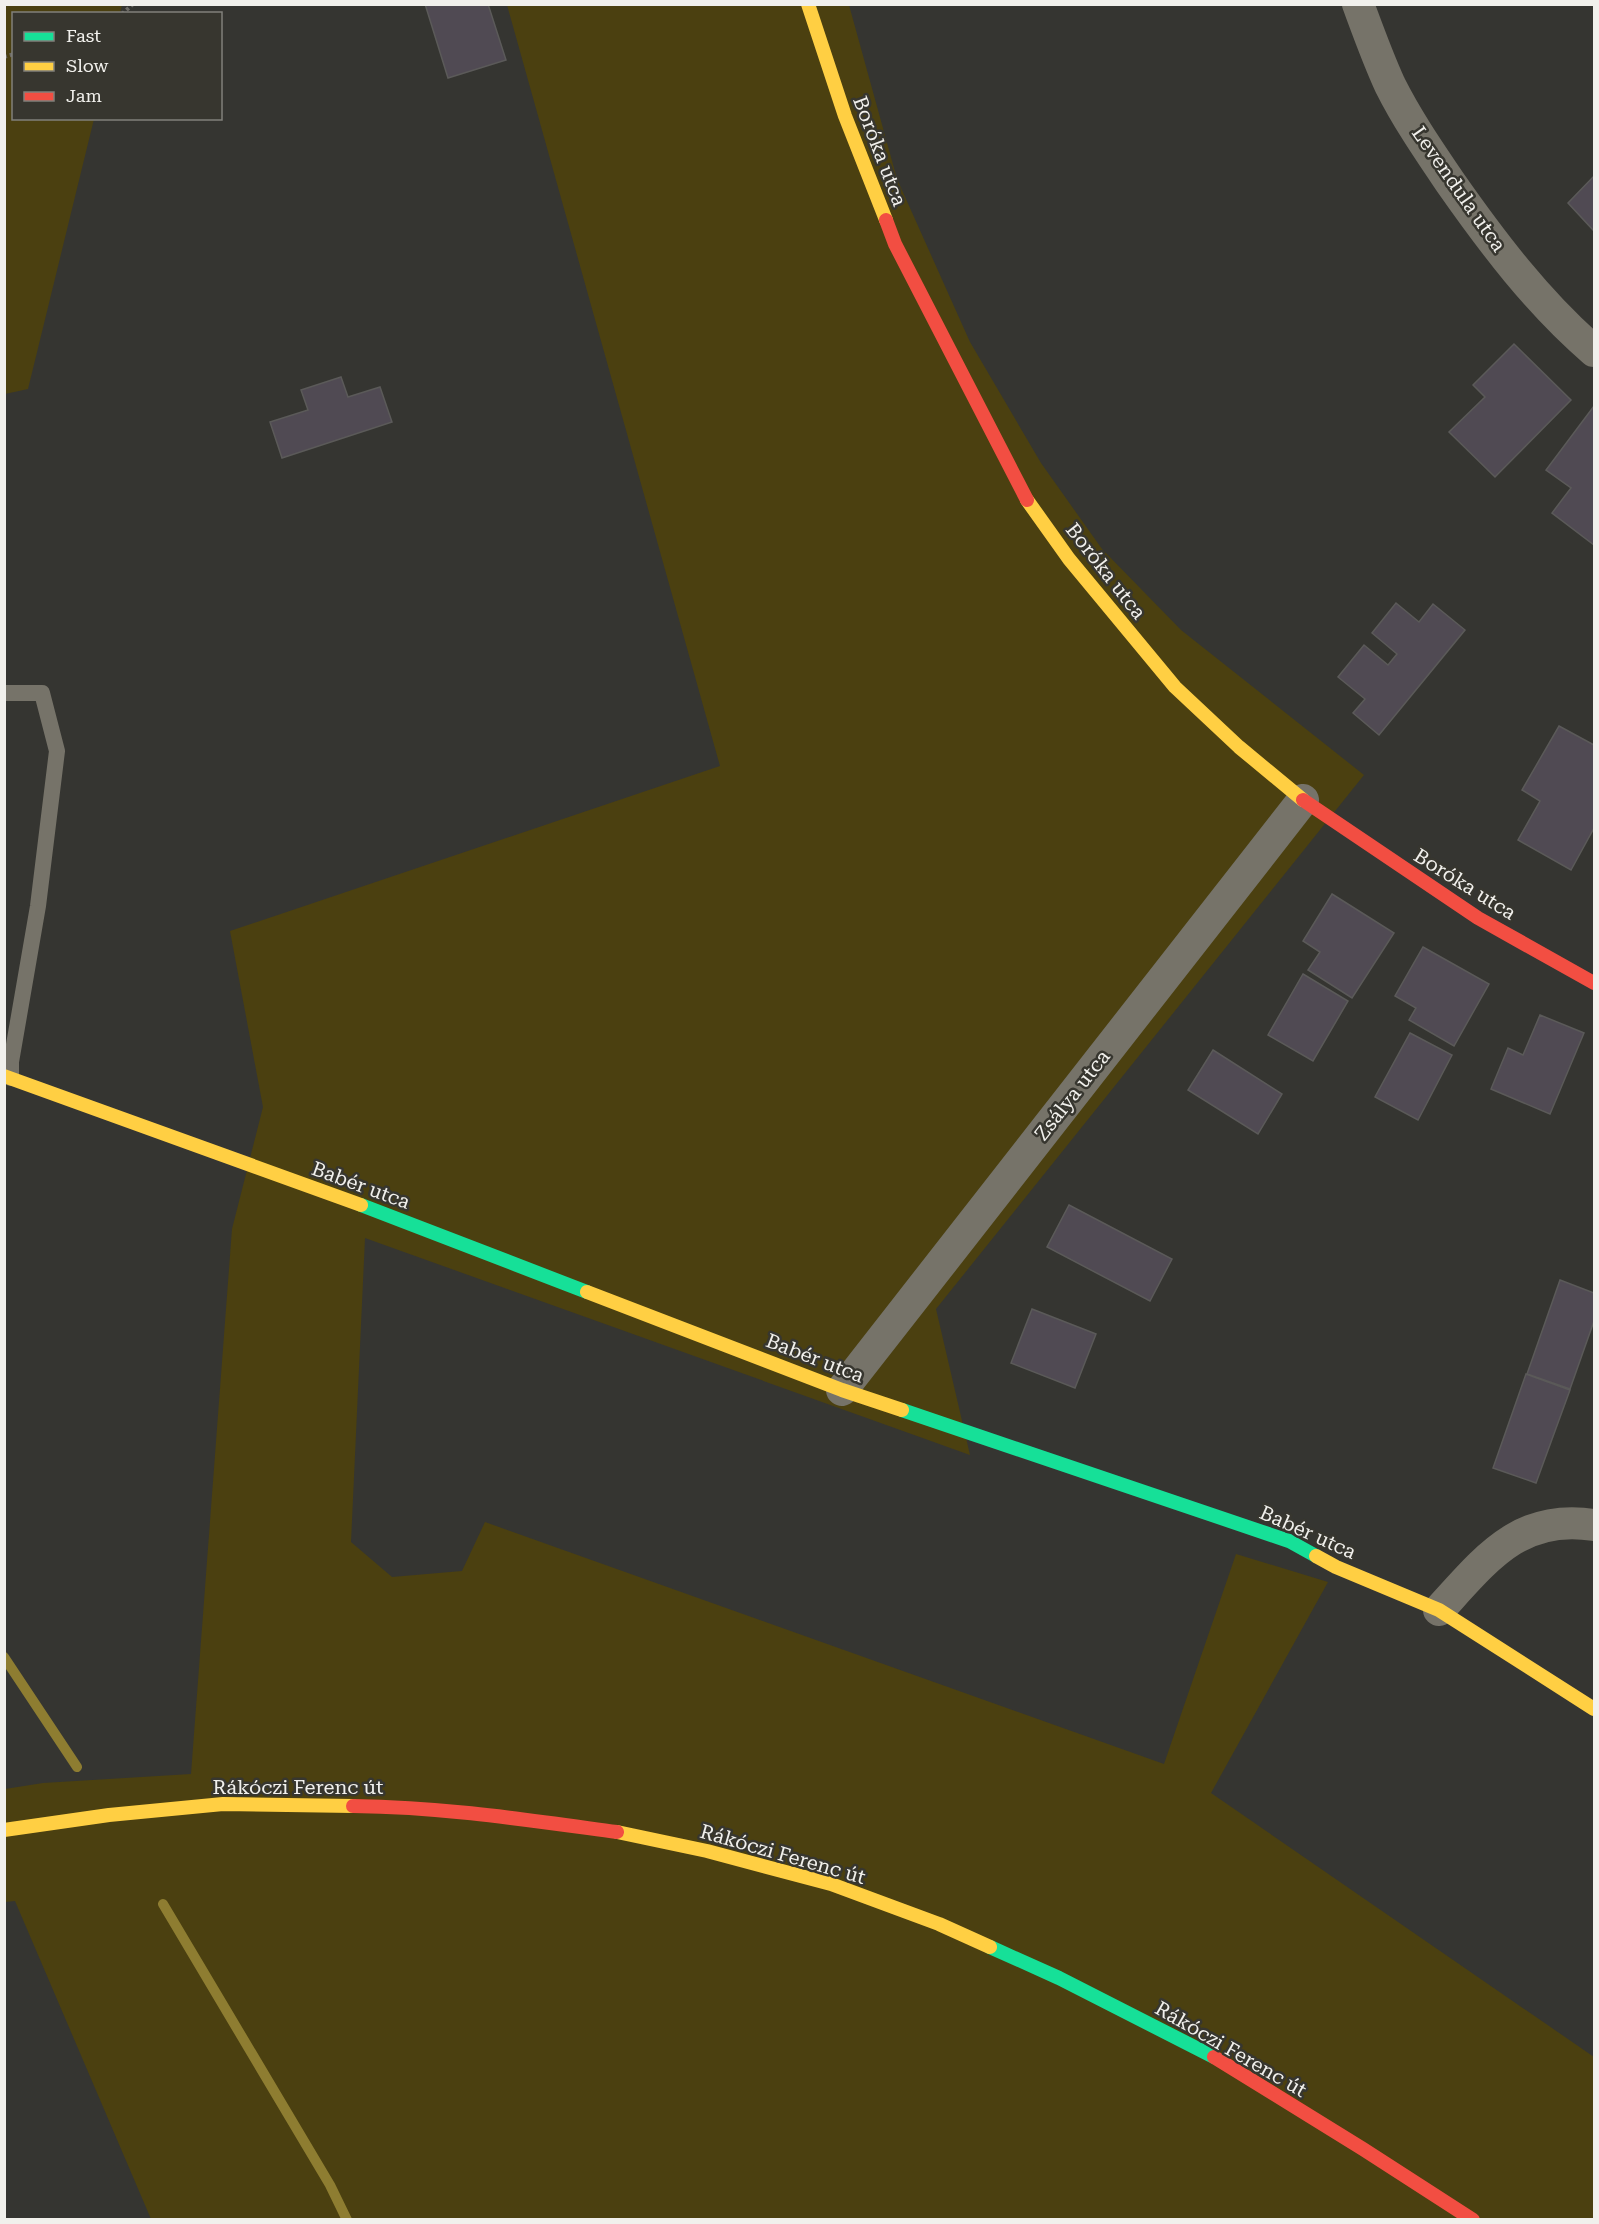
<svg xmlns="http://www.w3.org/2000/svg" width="1599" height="2224" font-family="'Roboto Serif',serif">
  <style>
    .green { fill: #4b4010 }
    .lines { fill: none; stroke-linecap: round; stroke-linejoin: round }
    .stream { stroke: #8e7d31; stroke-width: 10 }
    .building { fill: #504a53; stroke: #5b5a59; stroke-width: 1.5 }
    .path { stroke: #6e6c66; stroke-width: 4; stroke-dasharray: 3 3; stroke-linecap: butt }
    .lane { stroke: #767369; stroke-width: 16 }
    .street { stroke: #767369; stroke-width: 32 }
    .fast { stroke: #16e098; stroke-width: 14 }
    .slow { stroke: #ffcf43; stroke-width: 14 }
    .jam { stroke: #f24e42; stroke-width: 14 }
    .labels { text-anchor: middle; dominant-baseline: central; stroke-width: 5; stroke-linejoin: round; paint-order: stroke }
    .street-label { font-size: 20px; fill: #f1f0ec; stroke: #37362f }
  </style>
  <rect width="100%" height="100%" fill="#353531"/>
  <g class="green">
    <polygon points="4,5 122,5 120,13 14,14 14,118 94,119 28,389 5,394"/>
    <polygon points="507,5 849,5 897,179 970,342 1041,463 1102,549 1181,630 1364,775 936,1309 970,1455 365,1238 351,1542 392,1577 462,1571 485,1522 1164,1764 1236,1554 1328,1582 1211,1793 1594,2057 1594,2219 151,2219 15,1901 5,1902 5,1789 43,1783 191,1774 232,1229 263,1107 230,931 720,766"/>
  </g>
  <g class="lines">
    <g class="stream">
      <polyline points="4,1657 77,1767"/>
      <polyline points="163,1904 330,2185 347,2220"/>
    </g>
  </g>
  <g class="building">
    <polygon points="425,4 488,4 506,60 448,78"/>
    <polygon points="1594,176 1594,231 1568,203"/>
    <polygon points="1514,344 1571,400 1495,477 1449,432 1485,397 1473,385"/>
    <polygon points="341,377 348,397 380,387 392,422 282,458 270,422 308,410 301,390"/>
    <polygon points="1594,406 1594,545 1552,513 1571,488 1546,470"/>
    <polygon points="1396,603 1419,622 1433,604 1465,630 1379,735 1353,713 1365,699 1338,677 1364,645 1388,665 1397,654 1372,633"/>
    <polygon points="1559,726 1594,745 1594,828 1571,870 1518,840 1540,801 1522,790"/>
    <polygon points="1332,894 1394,933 1352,998 1308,970 1320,952 1303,941"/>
    <polygon points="1423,947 1489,984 1454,1046 1409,1020 1416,1008 1395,996"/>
    <polygon points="1303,974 1348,1001 1313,1061 1268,1035"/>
    <polygon points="1540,1015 1584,1033 1550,1114 1491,1089 1508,1048 1523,1055"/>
    <polygon points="1410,1033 1452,1055 1418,1120 1375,1097"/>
    <polygon points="1213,1050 1282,1094 1258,1134 1188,1090"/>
    <polygon points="1069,1205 1172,1259 1150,1301 1047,1247"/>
    <polygon points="1560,1280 1594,1293 1594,1321 1570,1389 1527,1374"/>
    <polygon points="1032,1309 1096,1334 1075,1388 1011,1363"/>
    <polygon points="1526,1374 1570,1390 1536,1483 1493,1468"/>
  </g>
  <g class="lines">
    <g class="path">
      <polyline points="122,14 133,4"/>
      <polyline points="4,57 14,54"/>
    </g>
    <polyline class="lane" points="4,693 42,693 57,751 38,906 11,1062 11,1078"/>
    <g class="street">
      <path d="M1358 4C1368 31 1378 59 1390 85 1407 119 1429 151 1450 182 1492 242 1538 303 1594 351"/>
      <polyline points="842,1390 1303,800"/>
      <path d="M1439 1610C1485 1560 1519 1513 1594 1525"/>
    </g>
    <g class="fast">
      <polyline points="361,1205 587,1292"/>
      <polyline points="902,1410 1289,1541 1316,1556"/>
      <polyline points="990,1947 1059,1978 1214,2057"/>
    </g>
    <g class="slow">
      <polyline points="808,4 845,116 886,220"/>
      <polyline points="1027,500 1069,559 1175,687 1239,747 1303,800"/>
      <polyline points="4,1076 361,1205"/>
      <polyline points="587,1292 842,1390 902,1410"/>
      <polyline points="1316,1556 1336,1567 1439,1610 1594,1709"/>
      <polyline points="4,1830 109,1815 223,1804 353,1806"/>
      <polyline points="617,1832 707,1851 831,1884 939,1924 990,1947"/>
    </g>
    <g class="jam">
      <polyline points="886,220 895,244 1027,500"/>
      <polyline points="1303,800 1478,918 1594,983"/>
      <path d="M353 1806C443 1807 528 1820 617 1832"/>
      <polyline points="1214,2057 1363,2149 1473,2220"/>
    </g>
  </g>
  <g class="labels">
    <g class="street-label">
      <text transform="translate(880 151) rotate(69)">Boróka utca</text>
      <text transform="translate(1459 189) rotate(55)">Levendula utca</text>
      <text transform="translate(1106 571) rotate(52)">Boróka utca</text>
      <text transform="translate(1465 884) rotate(32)">Boróka utca</text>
      <text transform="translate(1072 1095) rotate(-52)">Zsálya utca</text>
      <text transform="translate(361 1185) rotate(20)">Babér utca</text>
      <text transform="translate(815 1358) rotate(21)">Babér utca</text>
      <text transform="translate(1308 1532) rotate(24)">Babér utca</text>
      <text x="298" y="1787">Rákóczi Ferenc út</text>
      <text transform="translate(783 1854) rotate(16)">Rákóczi Ferenc út</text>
      <text transform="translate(1231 2049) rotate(30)">Rákóczi Ferenc út</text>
    </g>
  </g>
  <rect width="1599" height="2224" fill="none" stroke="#f1f0ec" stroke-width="12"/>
  <rect x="12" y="12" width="210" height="108" fill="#37362f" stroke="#81807b" stroke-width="1.5"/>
  <rect x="24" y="32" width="30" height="9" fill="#16e098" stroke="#81807b" stroke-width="1.5"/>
  <text x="66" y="42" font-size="18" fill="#f1f0ec">Fast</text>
  <rect x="24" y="62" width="30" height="9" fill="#ffcf43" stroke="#81807b" stroke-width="1.5"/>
  <text x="66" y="72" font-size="18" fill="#f1f0ec">Slow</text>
  <rect x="24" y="92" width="30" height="9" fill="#f24e42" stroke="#81807b" stroke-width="1.5"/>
  <text x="66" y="102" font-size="18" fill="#f1f0ec">Jam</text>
</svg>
